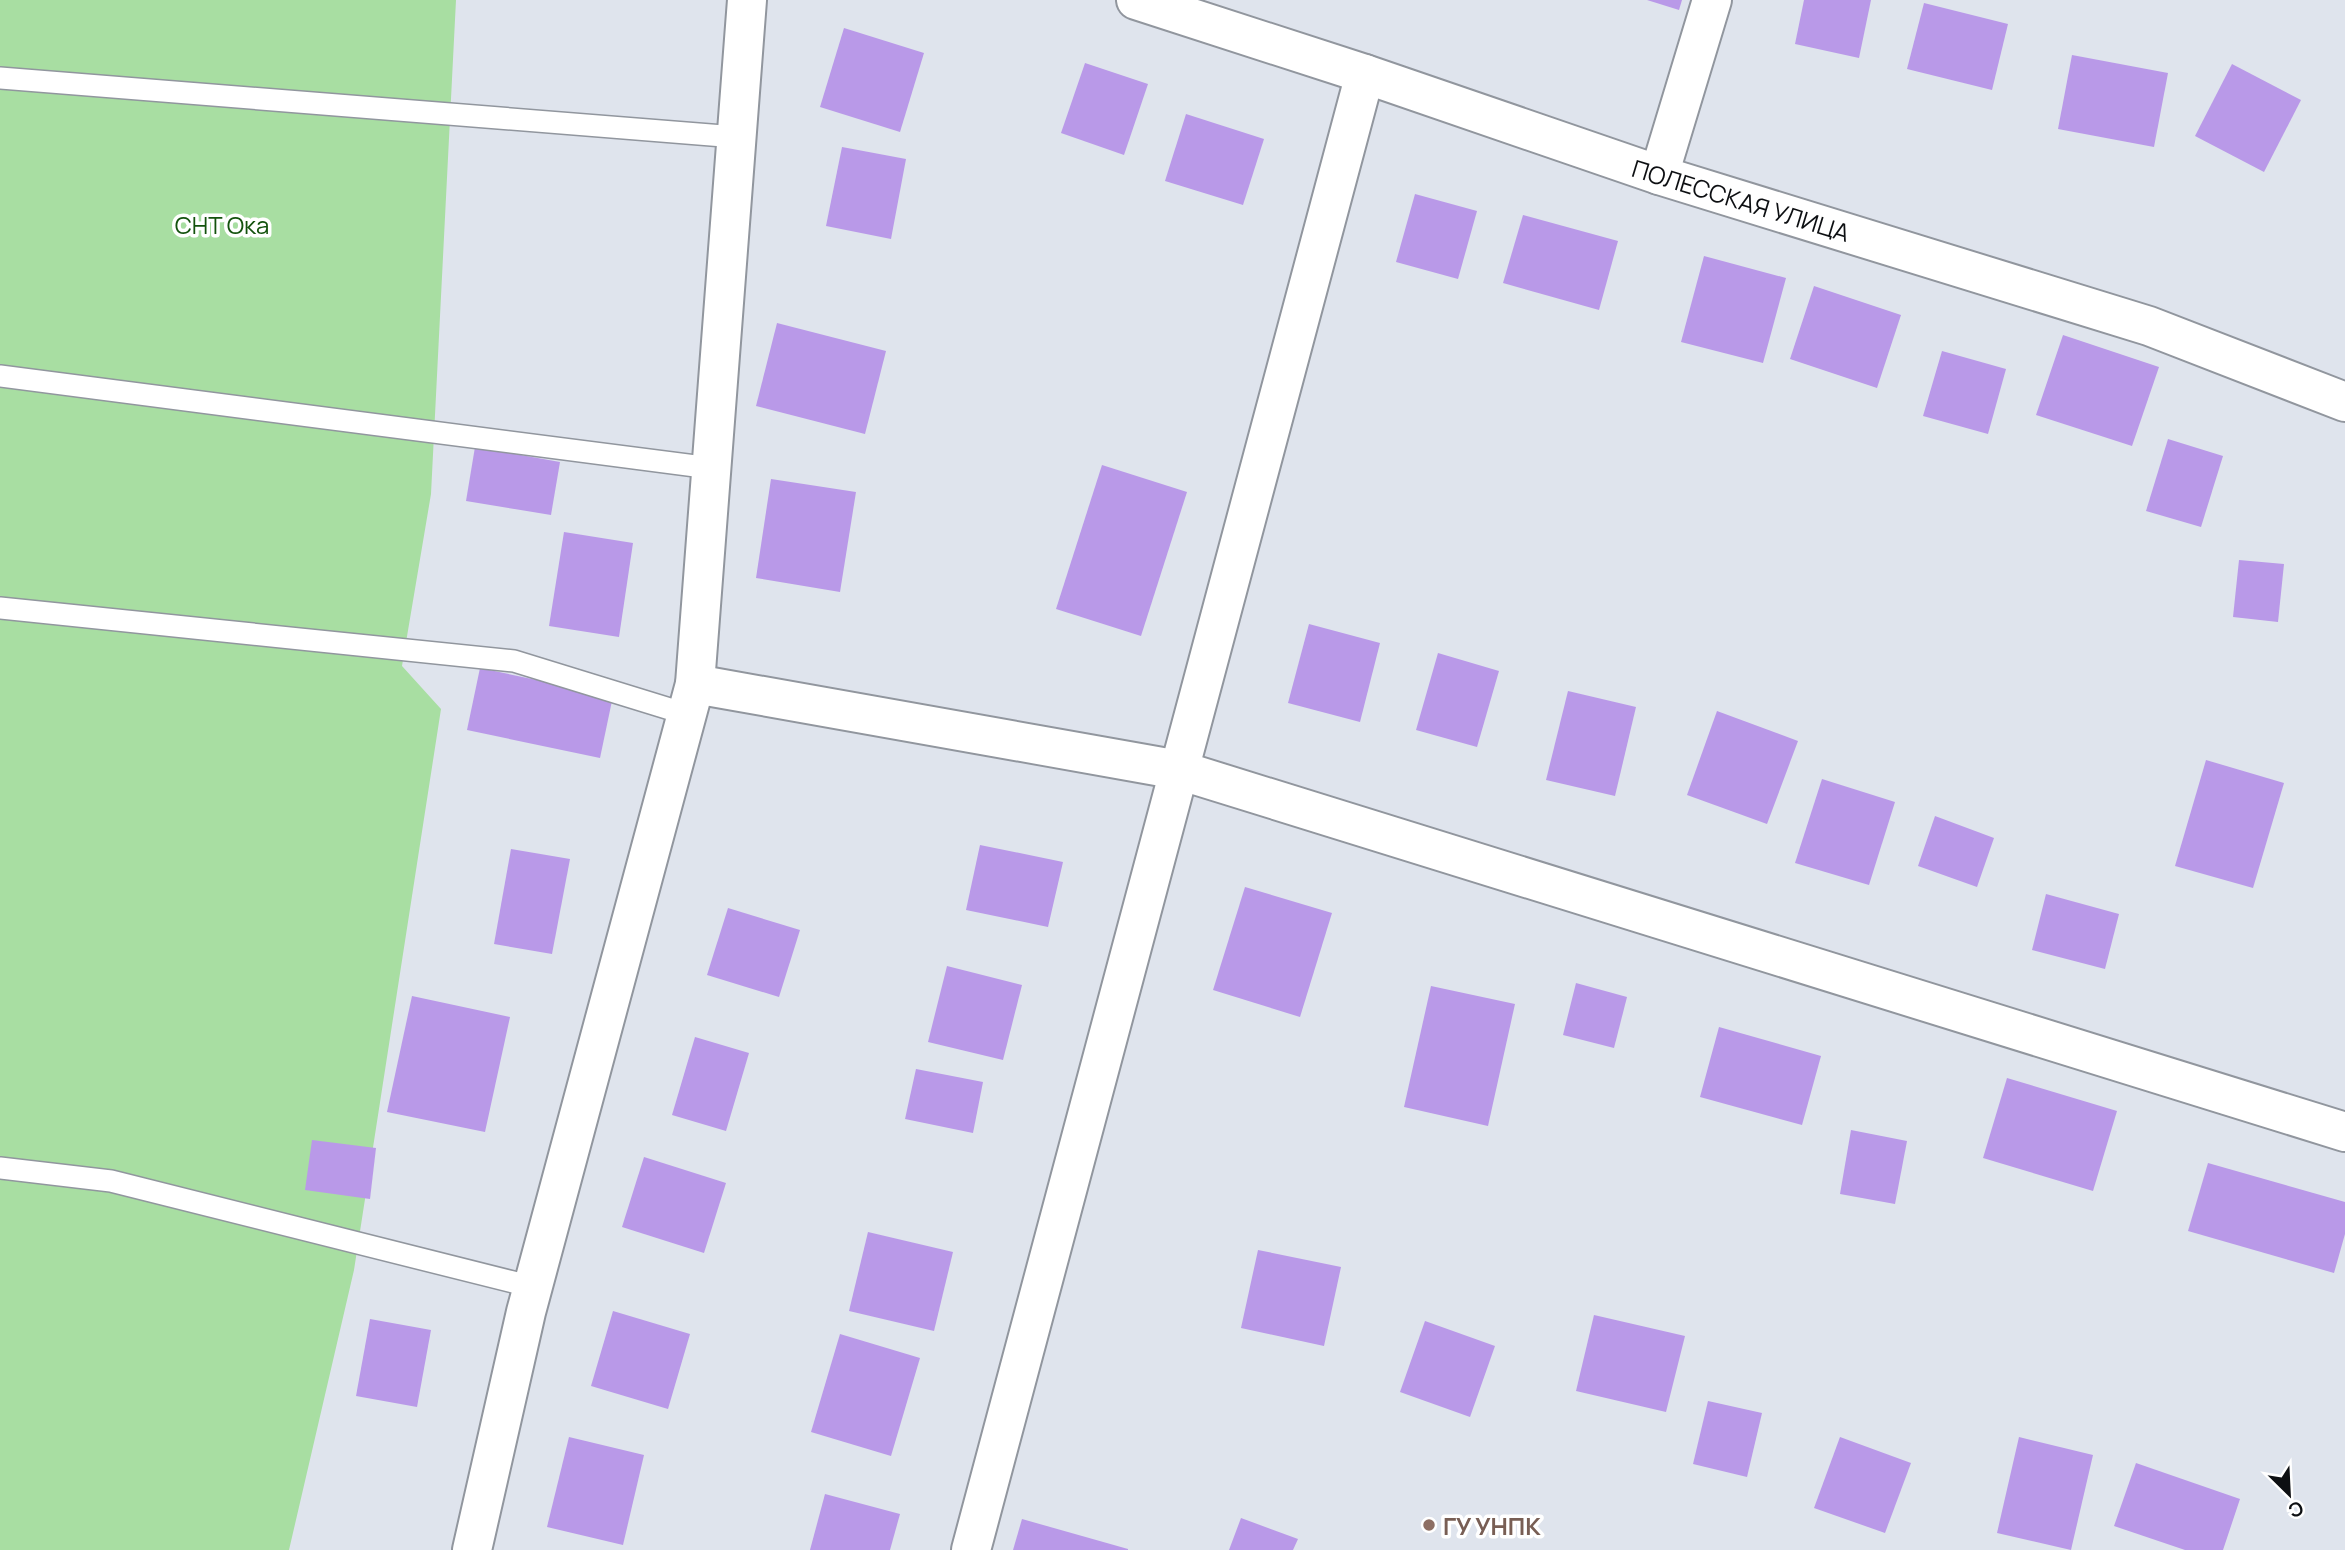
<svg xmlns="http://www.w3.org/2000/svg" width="2345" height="1550" font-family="Manrope,sans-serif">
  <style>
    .green { fill: #a8dea2 }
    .building { fill: #b999e8 }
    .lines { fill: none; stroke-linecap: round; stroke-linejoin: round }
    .lane-casing { stroke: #91969e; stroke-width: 24 }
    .street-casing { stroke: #91969e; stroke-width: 42 }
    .lane { stroke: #fff; stroke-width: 21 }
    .street { stroke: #fff; stroke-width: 38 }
    .education-dot { fill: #8d6e63; stroke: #fff; stroke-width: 2.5 }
    .labels { text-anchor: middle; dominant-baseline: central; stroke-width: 7; stroke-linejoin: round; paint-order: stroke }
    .street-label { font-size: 24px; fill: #0d0f12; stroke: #fff }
    .park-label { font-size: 24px; fill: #13520d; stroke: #fff }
    .education-label { font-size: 24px; font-weight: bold; fill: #785e54; stroke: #fff; text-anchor: start }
  </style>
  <rect width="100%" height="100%" fill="#dfe4ed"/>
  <polygon class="green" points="0,0 456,0 431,494 402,666 441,709 354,1270 289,1550 0,1550"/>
  <g class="building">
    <polygon points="1647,0 1682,0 1679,10"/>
    <polygon points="1804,0 1871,0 1859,58 1795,44"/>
    <polygon points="1924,3 2008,24 1992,90 1907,69"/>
    <polygon points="844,28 924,53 900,132 820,107"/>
    <polygon points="2072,55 2168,73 2154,147 2058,129"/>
    <polygon points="1085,63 1148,84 1124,155 1061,133"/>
    <polygon points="2232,64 2301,100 2264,172 2195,136"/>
    <polygon points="1186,114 1264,139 1243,205 1165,181"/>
    <polygon points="842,147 906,159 891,239 826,226"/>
    <polygon points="1415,194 1477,211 1458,279 1396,262"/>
    <polygon points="1523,215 1618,241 1599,310 1503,283"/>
    <polygon points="1704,256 1786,278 1763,363 1681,342"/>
    <polygon points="1814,286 1901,315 1877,388 1790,359"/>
    <polygon points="777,323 886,351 865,434 756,406"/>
    <polygon points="2063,335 2159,367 2132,446 2036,415"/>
    <polygon points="1942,351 2006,369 1988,434 1923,416"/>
    <polygon points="2168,439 2223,456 2201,527 2146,511"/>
    <polygon points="475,447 560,462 551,515 466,501"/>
    <polygon points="1102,465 1187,492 1141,636 1056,609"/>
    <polygon points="771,479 856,492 840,592 756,578"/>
    <polygon points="564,532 633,543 619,637 549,626"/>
    <polygon points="2239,560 2284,564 2278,622 2233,617"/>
    <polygon points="1309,624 1380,643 1360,722 1288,703"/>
    <polygon points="1438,653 1499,671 1477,747 1416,730"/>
    <polygon points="480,668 613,696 600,758 467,730"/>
    <polygon points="1568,691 1636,707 1615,796 1546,780"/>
    <polygon points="1717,711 1798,741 1767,824 1687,795"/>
    <polygon points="2206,760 2284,783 2253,888 2175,866"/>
    <polygon points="1822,779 1895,802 1869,885 1795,863"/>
    <polygon points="1935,816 1994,838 1977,887 1918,866"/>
    <polygon points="980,845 1063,862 1048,927 966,910"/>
    <polygon points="511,849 570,859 552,954 494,944"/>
    <polygon points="1245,887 1332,913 1300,1017 1213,990"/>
    <polygon points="2046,894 2119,914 2105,969 2032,950"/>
    <polygon points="728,908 800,930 779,997 707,975"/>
    <polygon points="947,966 1022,985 1003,1060 928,1042"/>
    <polygon points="1576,983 1627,997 1614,1048 1563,1035"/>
    <polygon points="1431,986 1515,1004 1488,1126 1404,1107"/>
    <polygon points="412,996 510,1017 485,1132 387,1112"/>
    <polygon points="1719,1027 1821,1056 1802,1125 1700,1097"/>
    <polygon points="695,1037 749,1053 726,1131 672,1115"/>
    <polygon points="916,1069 983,1082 973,1133 905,1119"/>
    <polygon points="2007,1078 2117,1111 2093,1191 1983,1158"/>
    <polygon points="1851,1130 1907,1141 1895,1204 1840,1194"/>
    <polygon points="312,1140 376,1148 370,1199 305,1190"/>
    <polygon points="644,1157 726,1183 704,1253 622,1227"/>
    <polygon points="2208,1163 2345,1202 2345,1234 2334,1273 2188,1231"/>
    <polygon points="868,1232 953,1252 934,1331 849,1311"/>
    <polygon points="1258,1250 1341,1267 1324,1346 1241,1328"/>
    <polygon points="613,1311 690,1334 668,1409 591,1386"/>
    <polygon points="1594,1315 1685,1336 1666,1412 1576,1391"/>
    <polygon points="370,1319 431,1330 417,1407 356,1396"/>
    <polygon points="1425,1321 1495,1346 1470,1417 1400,1392"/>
    <polygon points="840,1334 920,1358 891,1456 811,1432"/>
    <polygon points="1708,1401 1762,1413 1747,1477 1693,1464"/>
    <polygon points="569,1437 644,1455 623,1545 547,1527"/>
    <polygon points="1840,1437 1911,1463 1885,1533 1814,1508"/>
    <polygon points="2019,1437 2093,1455 2071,1550 1997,1533"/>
    <polygon points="2136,1463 2240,1499 2223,1550 2185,1550 2114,1526"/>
    <polygon points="825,1494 900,1514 890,1550 810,1550"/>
    <polygon points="1241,1518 1298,1539 1293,1550 1229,1550"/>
    <polygon points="1022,1519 1128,1549 1128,1550 1013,1550"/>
  </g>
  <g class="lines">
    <defs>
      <g id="lane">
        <polyline points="0,78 736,137"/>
        <polyline points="0,376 711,468"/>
        <polyline points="0,608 514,661 686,714"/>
        <polyline points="0,1168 111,1181 533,1287"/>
      </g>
      <g id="street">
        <polyline points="1136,0 1365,74 1659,175 2149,326 2345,402"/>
        <polyline points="1659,175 1712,0"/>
        <polyline points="695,684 1179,770 2345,1132"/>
        <polyline points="472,1550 526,1312 695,684 747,0"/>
        <polyline points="971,1550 1365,74"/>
      </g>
    </defs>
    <use href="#lane" class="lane-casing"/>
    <use href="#street" class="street-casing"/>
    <use href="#lane" class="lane"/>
    <use href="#street" class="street"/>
  </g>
  <circle class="education-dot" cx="1429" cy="1525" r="7"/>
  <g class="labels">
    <g class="street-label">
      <text transform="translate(1741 200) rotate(17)">ПОЛЕССКАЯ УЛИЦА</text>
    </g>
    <g class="park-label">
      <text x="222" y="224">СНТ Ока</text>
    </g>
    <g class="education-label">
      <text x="1443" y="1525">ГУ УНПК</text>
    </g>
  </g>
  <g transform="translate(2289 1494) rotate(156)" stroke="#ffffff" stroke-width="5" paint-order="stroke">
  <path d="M0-5L12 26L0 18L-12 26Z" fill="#0d0f12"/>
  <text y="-10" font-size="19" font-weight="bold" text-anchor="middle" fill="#0d0f12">С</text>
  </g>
</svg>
